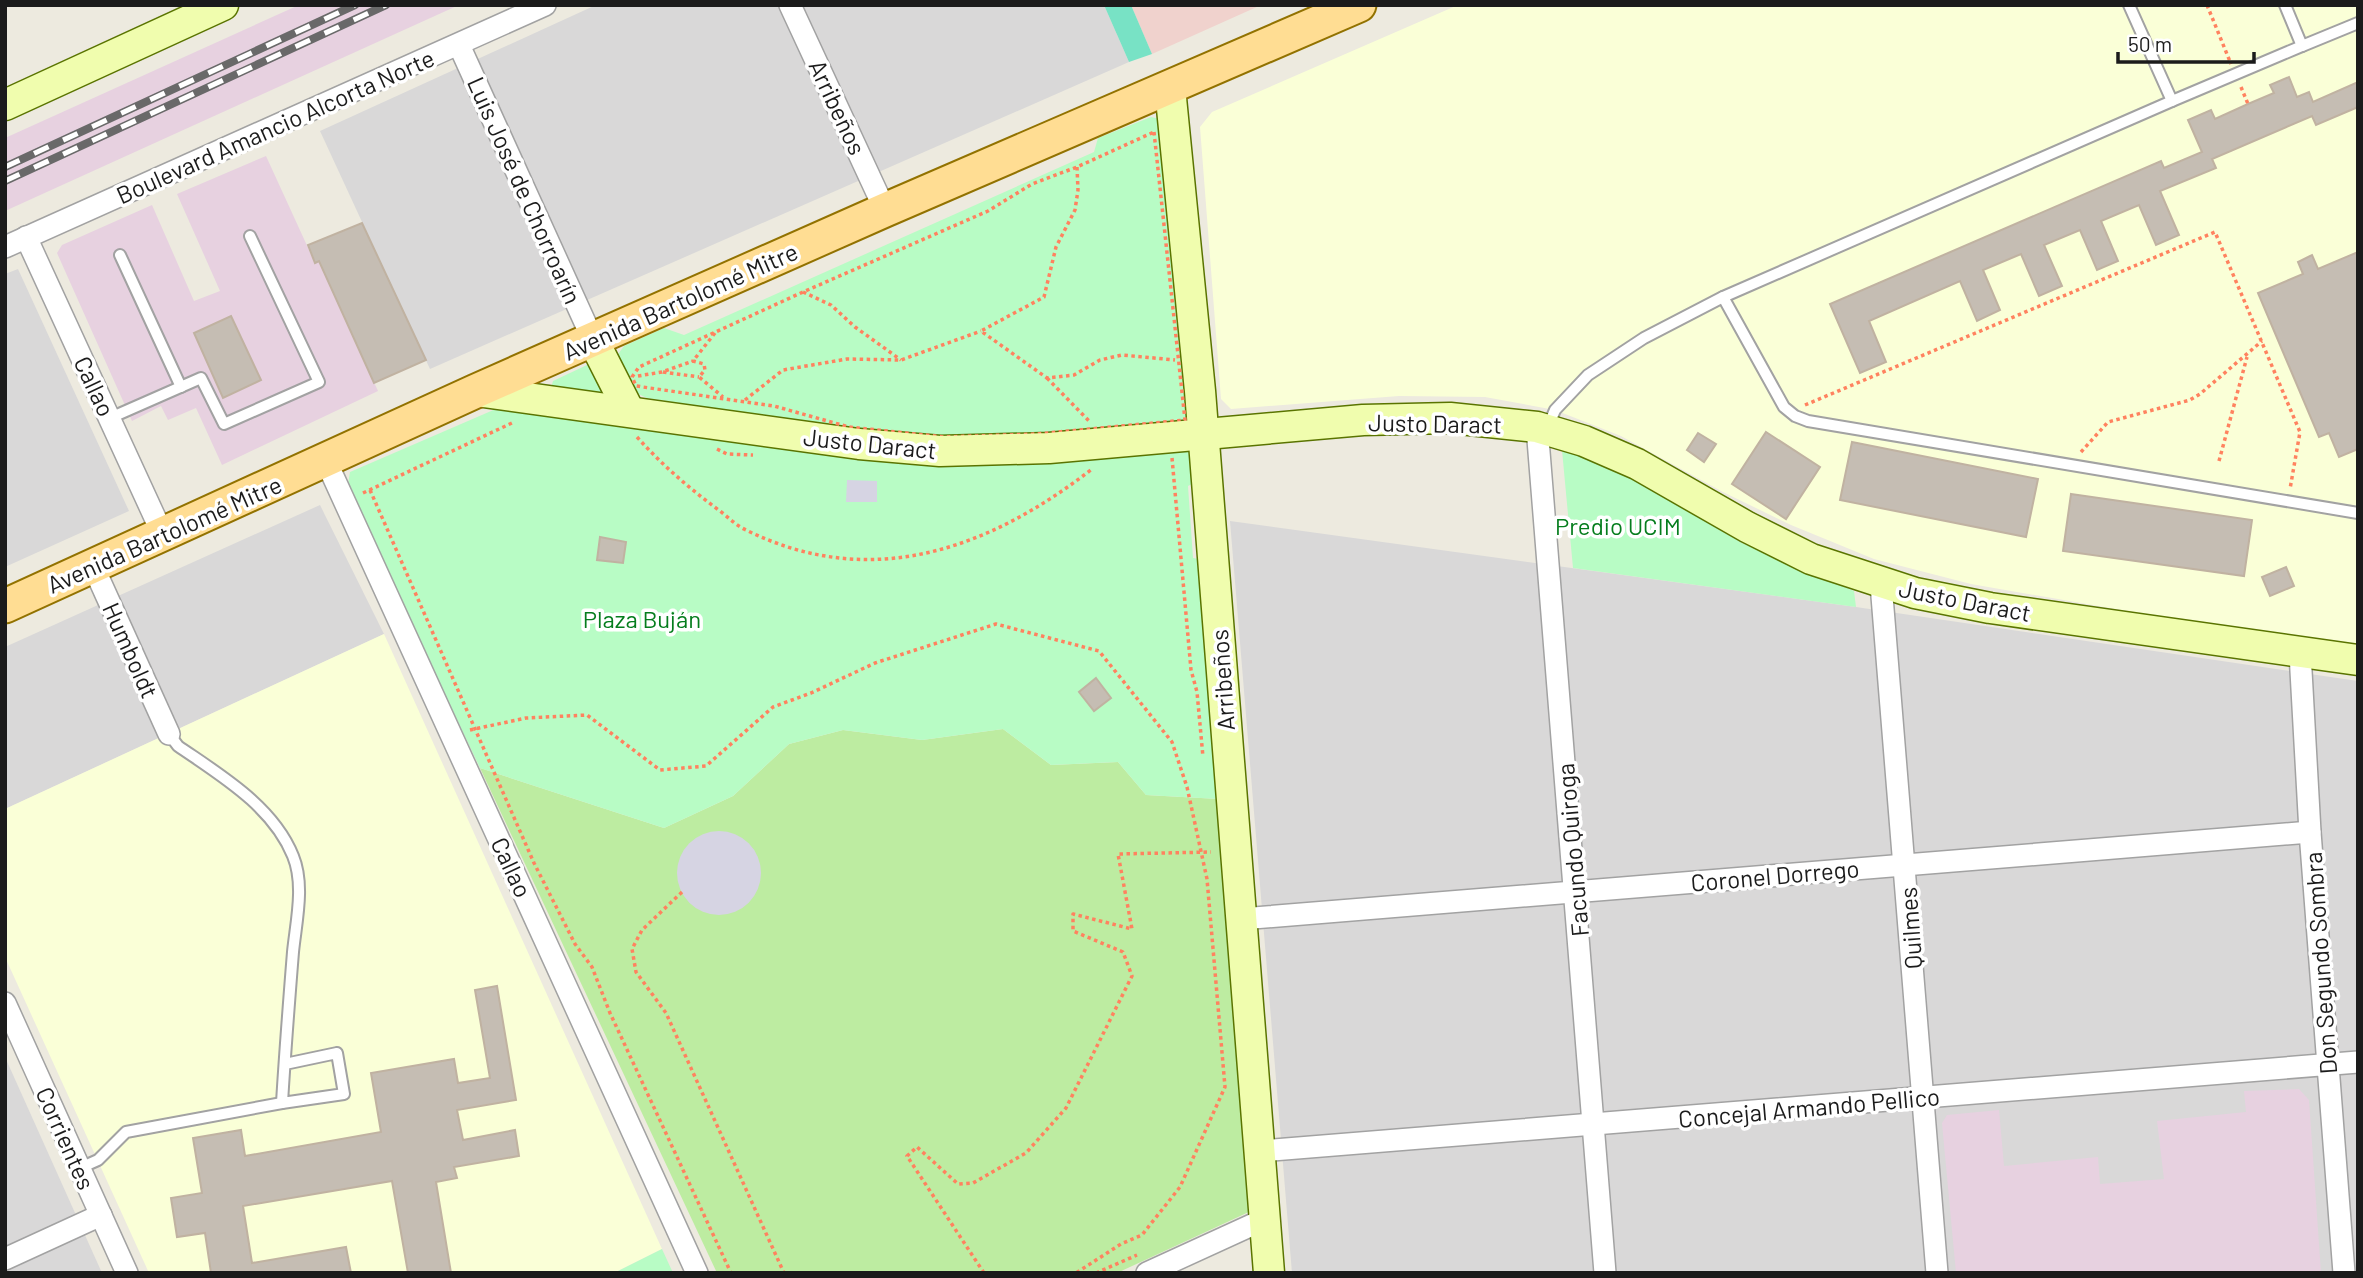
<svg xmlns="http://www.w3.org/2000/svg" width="2363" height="1278" font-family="Barlow,sans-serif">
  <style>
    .residential { fill: #d9d8d8 }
    .commercial { fill: #f0d2cd }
    .industrial { fill: #e7d1e0 }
    .education { fill: #faffd7 }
    .grass { fill: #bdeca1 }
    .park { fill: #b8fcc5 }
    .pitch { fill: #78e2c5 }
    .plaza { fill: #d6d4e3 }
    .building { fill: #c5bdb3; stroke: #c0b2a1; stroke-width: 2 }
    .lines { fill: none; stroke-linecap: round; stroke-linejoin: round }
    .lane-casing { stroke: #a2a2a2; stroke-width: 14 }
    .street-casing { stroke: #a2a2a2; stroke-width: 24 }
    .secondary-casing { stroke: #5a7400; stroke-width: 33 }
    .primary-casing { stroke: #927200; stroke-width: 37 }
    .path { stroke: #ff825f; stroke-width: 3.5; stroke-dasharray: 3.5 3.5; stroke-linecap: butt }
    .lane { stroke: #fff; stroke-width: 10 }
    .street { stroke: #fff; stroke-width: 21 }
    .secondary { stroke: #f0fdae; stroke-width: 30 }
    .primary { stroke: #ffdd93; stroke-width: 33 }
    .rail-casing { stroke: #696969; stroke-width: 8 }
    .rail { stroke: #fff; stroke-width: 5; stroke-dasharray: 16; stroke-linecap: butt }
    .labels { text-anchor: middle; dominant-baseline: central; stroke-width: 7; stroke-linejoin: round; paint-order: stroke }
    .street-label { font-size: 24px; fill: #1b1b1b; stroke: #fff }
    .park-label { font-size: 24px; fill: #057d1d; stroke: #fff }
  </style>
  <rect width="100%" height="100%" fill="#edeadf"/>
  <g class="residential">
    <polygon points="596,5 1104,5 1129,62 430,369 320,131"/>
    <polygon points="18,269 129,511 5,567 5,274"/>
    <polygon points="320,505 384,634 5,809 5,647"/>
    <polygon points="1230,521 1856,607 2358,681 2358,1273 1292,1273"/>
    <polygon points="5,1057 102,1273 5,1273"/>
  </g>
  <polygon class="commercial" points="1131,5 1259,5 1259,6 1152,54"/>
  <g class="industrial">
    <polygon points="299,5 459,5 5,211 5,138"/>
    <polygon points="266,156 315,263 319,261 378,391 222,465 196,408 168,420 161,406 132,421 57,253 62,245 152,205 194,301 220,291 177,194"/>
    <polygon points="2299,1089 2309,1100 2321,1273 1956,1273 1942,1123 1947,1115 1999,1110 2004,1166 2098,1157 2100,1184 2164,1179 2157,1121 2246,1112 2244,1091"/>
  </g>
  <g class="education">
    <polygon points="1458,5 2358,5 2358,651 1971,584 1874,559 1791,525 1723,492 1621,436 1555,410 1485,397 1399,396 1231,409 1221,399 1200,127 1212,112"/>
    <polygon points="384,634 662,1249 614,1273 149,1273 5,957 5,809"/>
  </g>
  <polygon class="grass" points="1003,729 1051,765 1118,762 1146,795 1219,799 1251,1211 1117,1273 717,1273 480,768 664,828 733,796 789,744 843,730 922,740"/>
  <g class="park">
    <polygon points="1151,117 1160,119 1191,426 935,442 647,398 625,388 613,361 624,346 664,328 684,335 1094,152 1098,138"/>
    <polygon points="587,365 594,367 603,386 604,395 551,388 553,381"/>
    <polygon points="505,405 772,443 1185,449 1194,454 1198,481 1188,486 1193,558 1204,560 1219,799 1146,795 1118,762 1051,765 1003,729 922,740 843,730 789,744 733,796 664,828 480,768 347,490 350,472"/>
    <polygon points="1562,450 1602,464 1643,484 1742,543 1854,591 1856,607 1573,568"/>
    <polygon points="662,1249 673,1273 614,1273"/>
  </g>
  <polygon class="pitch" points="1104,5 1131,5 1152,54 1129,62"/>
  <g class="plaza">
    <polygon points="847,480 877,481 877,502 846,502"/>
    <circle cx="719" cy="873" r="42"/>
  </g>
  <g class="building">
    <polygon points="2289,77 2297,97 2309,92 2313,102 2358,82 2358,107 2316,125 2312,116 2212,159 2216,168 2160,191 2179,235 2156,245 2139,205 2101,221 2118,261 2097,270 2080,230 2044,245 2062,286 2039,296 2021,254 1983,270 2000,310 1977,321 1960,281 1869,321 1886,362 1860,373 1830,304 2161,161 2164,168 2202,152 2188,120 2211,110 2215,119 2248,104 2274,93 2270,85"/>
    <polygon points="362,223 426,360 374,383 319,261 315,263 308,245"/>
    <polygon points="2358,252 2358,449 2339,457 2329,433 2319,437 2258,293 2303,274 2298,262 2312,255 2318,269"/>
    <polygon points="231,316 261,380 223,398 194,333"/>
    <polygon points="1766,432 1820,467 1786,519 1732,484"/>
    <polygon points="1698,433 1716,444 1704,462 1687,450"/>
    <polygon points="1852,442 2038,479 2026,537 1840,500"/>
    <polygon points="2071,494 2252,520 2244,576 2063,551"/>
    <polygon points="600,537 626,542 623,563 597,560"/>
    <polygon points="2286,567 2294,586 2270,596 2262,577"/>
    <polygon points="1096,678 1111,698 1094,711 1079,692"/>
    <polygon points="497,986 516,1100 457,1110 463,1140 515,1130 519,1156 454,1167 457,1178 436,1182 451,1273 408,1273 392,1181 243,1206 252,1263 346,1247 351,1273 211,1273 205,1233 177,1237 171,1198 202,1193 193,1138 241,1130 245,1156 381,1132 371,1073 454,1059 458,1083 490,1078 475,990"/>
  </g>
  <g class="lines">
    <defs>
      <g id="lane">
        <polyline points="2285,5 2302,46 2358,23"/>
        <polyline points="2172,101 2302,46"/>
        <polyline points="120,255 181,387"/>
        <polyline points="1723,297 1784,407 1795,416 1808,421 2358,513"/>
        <polyline points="110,418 201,378 224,424 319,382 250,236"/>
        <polyline points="1547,429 1555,410 1588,375 1644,338 1723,297 2172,101 2129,5"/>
        <path d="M169 734 178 746C220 775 273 806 293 856 305 885 296 922 293 952 289 1002 285 1052 282 1103L344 1094 337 1053 285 1064"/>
        <polyline points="80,1168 98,1160 126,1132 282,1103"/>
      </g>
      <g id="street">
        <polyline points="790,5 885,210"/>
        <polyline points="459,45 593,340"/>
        <polyline points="26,237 163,535"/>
        <polyline points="5,247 545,5"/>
        <polyline points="1537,427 1605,1273"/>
        <polyline points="326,461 697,1273"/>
        <polyline points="93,566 169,734"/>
        <polyline points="1881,584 1937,1273"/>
        <polyline points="2300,653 2310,832 2344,1273"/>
        <polyline points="1241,919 2310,832"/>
        <polyline points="5,1003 127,1273"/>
        <polyline points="1260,1151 2358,1062"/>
        <polyline points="5,1259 101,1215"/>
        <polyline points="1147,1273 1265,1219"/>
      </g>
      <g id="secondary">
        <polyline points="1170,88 1200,391 1269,1273"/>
        <polyline points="5,105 223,5"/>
        <polyline points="593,340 629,411"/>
        <polyline points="476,391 859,444 940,451 1049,448 1363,420 1450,418 1537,427 1584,441 1637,464 1747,527 1811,559 1915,593 1990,608 2358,660"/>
      </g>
      <polyline id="primary" points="5,606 476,391 885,210 1359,5"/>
    </defs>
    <use href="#lane" class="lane-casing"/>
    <use href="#street" class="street-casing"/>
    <use href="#secondary" class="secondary-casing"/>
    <use href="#primary" class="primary-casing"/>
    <g class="path">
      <polyline points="2207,5 2231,64"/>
      <polyline points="2241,87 2248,104"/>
      <polygon points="1154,132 1185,420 1037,434 944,437 849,427 774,406 636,386 632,377 639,367 803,292 988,211 1032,184 1077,167"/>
      <polyline points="1077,167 1078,190 1075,210 1056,247 1044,297 981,331 1047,378 1074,375 1100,360 1122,355 1175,360"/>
      <polyline points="803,292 831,305 855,327 901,360"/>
      <polyline points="715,333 693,361 704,364 705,370 699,377 723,397"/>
      <polyline points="663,372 699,377"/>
      <polyline points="638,376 662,372 693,361"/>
      <polyline points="1047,378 1090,422"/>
      <polyline points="745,400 783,370 847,359 901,360 981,331"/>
      <polyline points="1805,405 2215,232 2300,432 2290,489"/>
      <path d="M637 437C662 465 690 489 720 511 729 518 737 526 746 530 871 592 989 549 1092 469"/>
      <polyline points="717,449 727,454 753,455"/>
      <polyline points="2081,452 2108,422 2190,400 2200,394 2262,341"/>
      <polyline points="1172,458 1191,670 1197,692 1203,757"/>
      <polyline points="2219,461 2247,357"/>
      <polyline points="370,490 534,863 575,944 592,967 610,1013 731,1273"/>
      <polyline points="363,493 514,422"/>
      <polyline points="470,730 526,718 587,715 660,770 706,766 773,707 811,693 875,663 996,624 1099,651 1172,742 1187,787 1207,879 1225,1087 1180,1187 1142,1235 1121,1244 1076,1273"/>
      <polyline points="682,892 642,930 632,949 636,972 666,1013 784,1273"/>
      <polyline points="984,1273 907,1156 917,1147 958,1184 973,1183 1026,1153 1066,1108 1132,976 1123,952 1073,931 1073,914 1132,929 1118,854 1211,852"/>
      <polyline points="1096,1273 1137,1255"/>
    </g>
    <use href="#lane" class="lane"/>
    <use href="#street" class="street"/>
    <use href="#secondary" class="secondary"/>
    <use href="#primary" class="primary"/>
    <defs>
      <g id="rail">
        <polyline points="5,167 355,5"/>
        <polyline points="5,181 386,5"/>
      </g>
    </defs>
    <use href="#rail" class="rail-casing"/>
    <use href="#rail" class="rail"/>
  </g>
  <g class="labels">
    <g class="street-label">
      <text transform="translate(838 107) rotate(65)">Arribeños</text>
      <text transform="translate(275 126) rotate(-24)">Boulevard Amancio Alcorta Norte</text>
      <text transform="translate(525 190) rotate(66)">Luis José de Chorroarín</text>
      <text transform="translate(680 301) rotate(-24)">Avenida Bartolomé Mitre</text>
      <text transform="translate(95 386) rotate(65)">Callao</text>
      <text transform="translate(1435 423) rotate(1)">Justo Daract</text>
      <text transform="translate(870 443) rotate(6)">Justo Daract</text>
      <text transform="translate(164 534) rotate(-24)">Avenida Bartolomé Mitre</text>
      <text transform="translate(1965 600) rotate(11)">Justo Daract</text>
      <text transform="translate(131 650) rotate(66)">Humboldt</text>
      <text transform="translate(1222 680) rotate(-94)">Arribeños</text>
      <text transform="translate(1572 850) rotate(-95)">Facundo Quiroga</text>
      <text transform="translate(512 867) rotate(65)">Callao</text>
      <text transform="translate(1775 875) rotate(-5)">Coronel Dorrego</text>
      <text transform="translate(1910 928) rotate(-94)">Quilmes</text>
      <text transform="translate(2320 963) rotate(-94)">Don Segundo Sombra</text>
      <text transform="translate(1809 1107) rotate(-5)">Concejal Armando Pellico</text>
      <text transform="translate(66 1138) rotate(66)">Corrientes</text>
    </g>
    <g class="park-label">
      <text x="1618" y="525">Predio UCIM</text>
      <text x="642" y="618">Plaza Buján</text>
    </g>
  </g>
  <rect width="2363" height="1278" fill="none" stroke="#1b1b1b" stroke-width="14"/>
  <path d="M2118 52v10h136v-10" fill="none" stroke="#1b1b1b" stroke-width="3.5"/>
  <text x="2128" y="52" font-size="21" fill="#1b1b1b" stroke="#ffffff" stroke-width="5" paint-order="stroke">50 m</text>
</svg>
